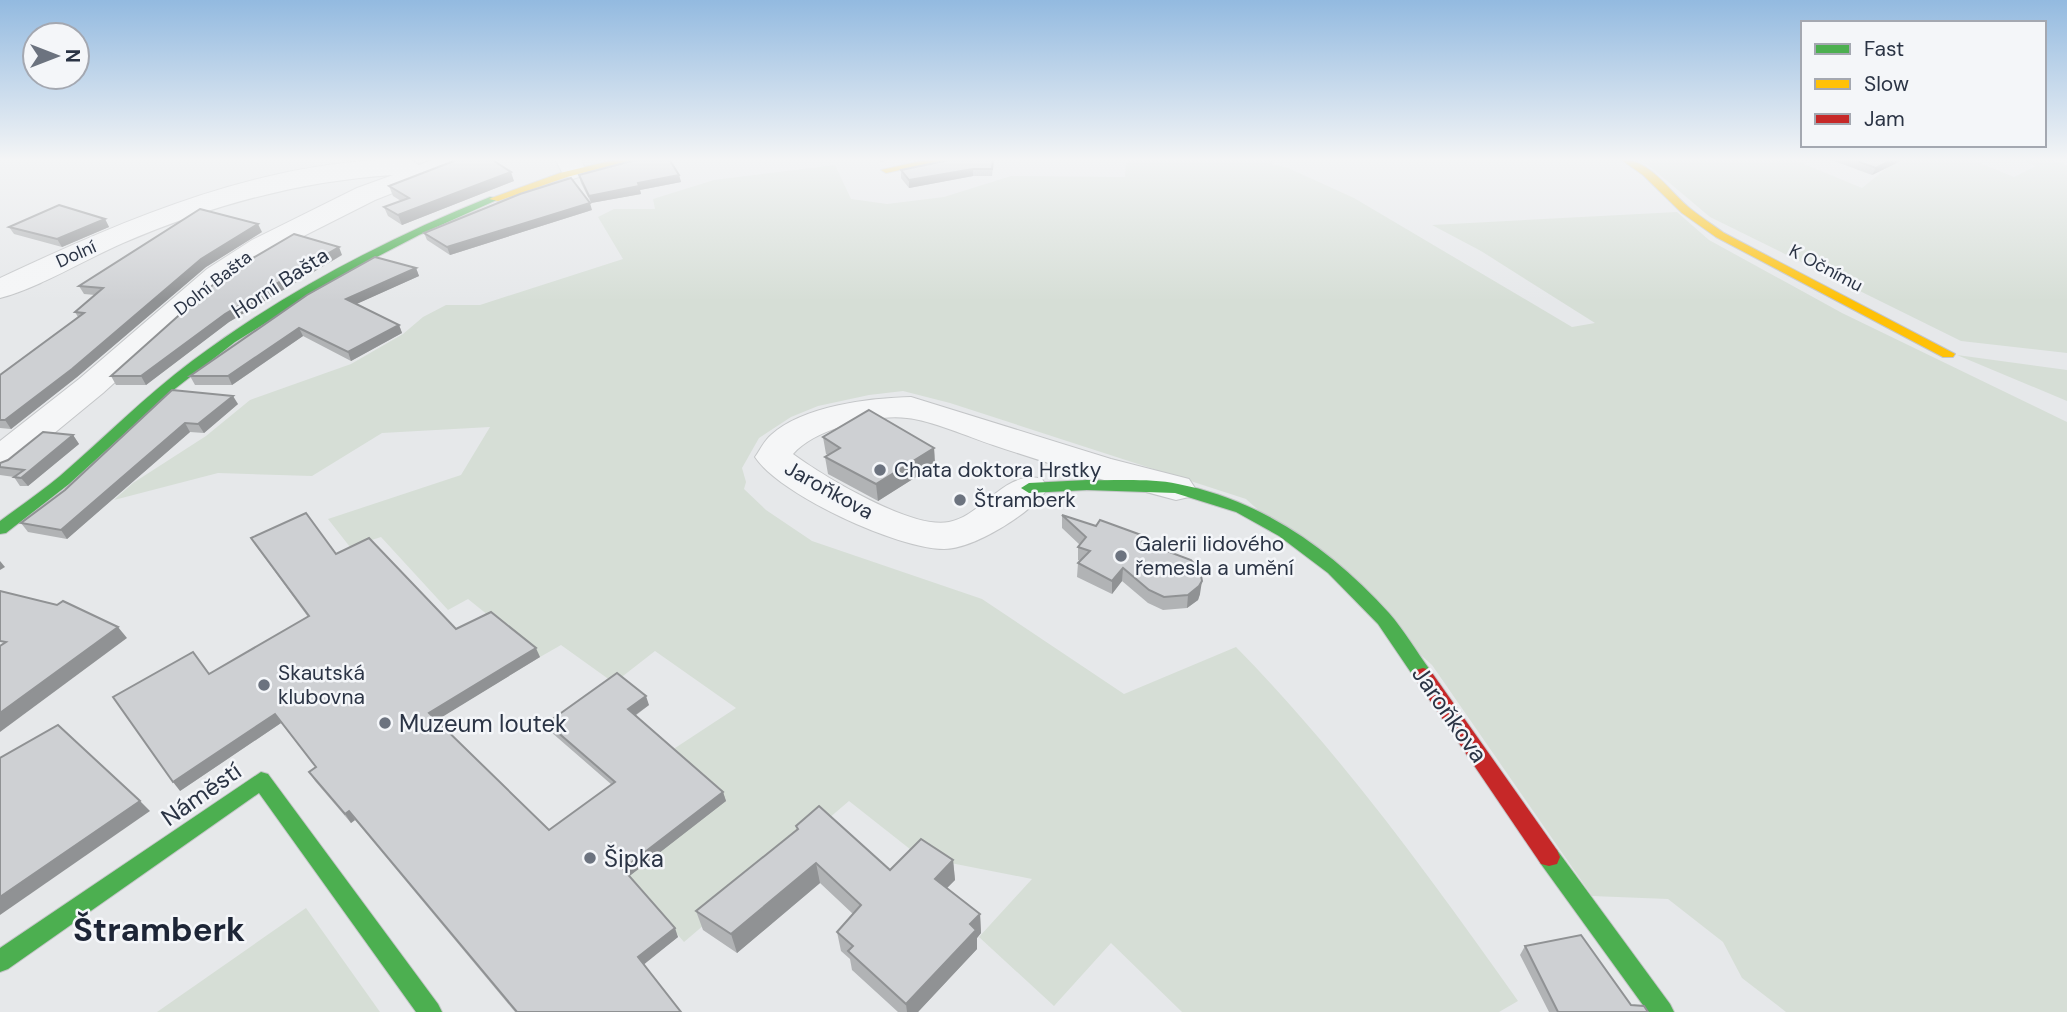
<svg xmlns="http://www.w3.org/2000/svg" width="2067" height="1012" font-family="'DM Sans',sans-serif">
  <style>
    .green { fill: #d6ded6 }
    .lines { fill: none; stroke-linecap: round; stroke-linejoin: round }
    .street-casing { stroke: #c4c6c8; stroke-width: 2 }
    .fast-casing { stroke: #c4c6c8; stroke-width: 2 }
    .slow-casing { stroke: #c4c6c8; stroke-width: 2 }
    .jam-casing { stroke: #c4c6c8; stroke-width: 2 }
    .street { fill: #f5f6f7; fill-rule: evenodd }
    .fast { fill: #4caf50; fill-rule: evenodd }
    .slow { fill: #ffc107; fill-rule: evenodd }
    .jam { fill: #c62828; fill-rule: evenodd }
    .wall { fill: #b1b3b5 }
    .shaded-wall { fill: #909294 }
    .building { fill: #ced0d3; stroke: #909294; stroke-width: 2 }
    .poi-dot { fill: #6c737f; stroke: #f4f6f9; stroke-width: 2.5 }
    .labels { text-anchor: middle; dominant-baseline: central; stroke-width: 5; stroke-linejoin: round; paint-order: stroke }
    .far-street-label { font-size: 18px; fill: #2b3445; stroke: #f4f6f9 }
    .street-label { font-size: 21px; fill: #2b3445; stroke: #f4f6f9 }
    .poi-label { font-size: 21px; fill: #2b3445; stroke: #f4f6f9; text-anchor: start }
    .near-street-label { font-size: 24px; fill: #2b3445; stroke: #f4f6f9 }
    .near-poi-label { font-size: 24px; fill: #2b3445; stroke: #f4f6f9; text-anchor: start }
    .near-district-label { font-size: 33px; font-weight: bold; fill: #1d2536; stroke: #f4f6f9 }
  </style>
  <rect width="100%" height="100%" fill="#e6e8ea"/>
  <g class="green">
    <path d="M1145 159H1276L1272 164 1288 168 1354 198 1572 327 1595 323 1481 251 1432 225 1677 212 1709 240 1842 313 2067 422V1012H1786L1742 978 1723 942 1668 899 1592 896 1432 665 1246 499 950 403 903 391 869 395 818 406 791 417 759 438 742 468 746 482 744 489 766 510 812 541 982 599 1124 694 1236 647C1342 755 1431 878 1518 1001L1499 1012H1182L1111 943 1054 1006 979 937 1032 879 920 857 849 801 684 942 628 877 669 752 736 708 655 651 614 683 561 645 540 657 468 599 448 610 381 537 350 547 328 519 461 475 490 427 382 433 312 476 218 473 114 500 133 483 206 436 250 400 351 364 403 334 423 317 446 305H480L623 259 598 217 614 209H655L653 199 714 180 835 165 851 199 887 204 944 197 1011 176 1125 177 1126 161Z"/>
    <polygon points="1637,159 1792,159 1862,188 1893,163 1905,159 1970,159 2014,177 2036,166 2018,159 2049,159 2067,165 2067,353 1961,341 1710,217 1653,169"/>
    <polygon points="1957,355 2067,370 2067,401"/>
    <polygon points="306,908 380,1012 157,1012"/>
  </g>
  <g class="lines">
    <defs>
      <g id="street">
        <path d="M409 159 419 165 434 159H470L466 164 375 200 272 252 227 281 103 393 13 467 0 470V441L79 379 207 269 252 240 357 188 393 175C299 181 209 206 123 243 84 260 39 288 0 298V278C128 218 265 159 409 159Z"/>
        <polygon points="555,159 581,159 586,171 582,176 573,179 564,176"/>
        <path d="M911 397 1111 459 1189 479 1195 488 1189 497 1176 500C1114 484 1053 465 993 445 969 437 930 420 907 418 874 414 815 429 793 454 823 476 912 530 949 522 984 515 1004 469 1042 479L1048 488C1032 513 974 549 944 549 898 549 780 495 755 457 760 450 764 441 771 435 803 406 869 398 911 397Z"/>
      </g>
      <g id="fast">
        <path d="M490 197 499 199 419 235 344 274 235 342 167 395 69 484 6 533 0 534V521C20 506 41 492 60 476 104 438 145 396 192 361 284 292 384 240 490 197Z"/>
        <path d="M1087 480C1116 481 1149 478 1178 484 1262 500 1333 551 1389 613 1404 630 1416 651 1430 670L1432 675 1430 680 1423 682 1416 680 1378 624 1328 573 1279 536 1236 512 1175 493 1087 490 1029 493 1021 488 1029 483Z"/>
        <polygon points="261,772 268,774 438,1004 442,1012 416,1012 259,793 8,969 0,972 0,948"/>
        <polygon points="1549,848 1557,850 1670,1004 1674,1012 1648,1012 1541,864 1538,857 1541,850"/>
      </g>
      <g id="slow">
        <polygon points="618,159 636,159 567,177 498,201 489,199 560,173"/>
        <polygon points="929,159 950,159 886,173 881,170"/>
        <path d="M1620 159C1651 159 1669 192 1692 210 1702 218 1713 225 1724 233L1955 354 1953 357H1943L1716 237 1682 213 1643 175Z"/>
      </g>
      <polygon id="jam" points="1423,668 1430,670 1557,850 1560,857 1557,864 1549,866 1541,864 1416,680 1414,675 1416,670"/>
    </defs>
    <use href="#street" class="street-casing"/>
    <use href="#fast" class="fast-casing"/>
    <use href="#slow" class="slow-casing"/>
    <use href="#jam" class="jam-casing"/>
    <use href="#street" class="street"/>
    <use href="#fast" class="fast"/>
    <use href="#slow" class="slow"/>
    <use href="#jam" class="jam"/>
  </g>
  <g class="wall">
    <polygon points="340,159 373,159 341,161"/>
    <polygon points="994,159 992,176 973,176 909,188 901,178 901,170"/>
    <polygon points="1828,159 1905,159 1872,175"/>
    <polygon points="579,175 679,175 681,182 640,190 641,194 591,203 581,183"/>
    <polygon points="514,181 402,225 388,216 384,207 401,201 393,196 389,186"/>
    <polygon points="592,210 450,255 427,240 424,233"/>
    <polygon points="105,219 109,227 62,247 14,234 9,227"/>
    <polygon points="262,232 206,267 77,377 11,429 0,428 0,375 78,317 75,312 95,295 84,294 79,286"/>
    <polygon points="342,255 229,322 146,385 116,385 111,376"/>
    <polygon points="416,268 419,276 356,304 399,325 402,333 351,361 303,336 232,385 195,385 190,376"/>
    <polygon points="172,390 238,404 204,433 190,432 67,539 28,532 21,523 65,490"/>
    <polygon points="73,435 79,444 28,486 20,486 14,477 0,475 0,463"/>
    <polygon points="823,437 934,448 935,465 878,501 828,474 825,457 828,455 826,454"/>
    <polygon points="1062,515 1096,526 1144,536 1143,542 1200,594 1198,600 1187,608 1163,610 1148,603 1122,581 1112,594 1077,577 1078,563 1080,561 1078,560 1078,547 1080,545 1062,528"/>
    <polygon points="251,538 336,554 456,629 540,657 436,720 549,830 612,785 551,732 547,723 649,705 635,716 723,792 726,801 629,876 678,937 643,964 681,1012 515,1012 355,820 351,823 315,781 309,772 316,767 281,723 180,791 209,674 308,617 257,547"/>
    <polygon points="796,826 890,870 953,860 955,880 947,888 980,914 981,933 977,938 977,949 918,1012 898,1012 852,970 850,959 841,951 837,932 853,914 820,883 737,953 703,930 696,911 797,830"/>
    <polygon points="1525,946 1631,1005 1648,1012 1549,1012 1520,955"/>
  </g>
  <g class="shaded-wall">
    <polygon points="880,159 893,159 880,162"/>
    <polygon points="1894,159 1905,159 1872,175 1876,168"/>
    <polygon points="973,169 973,176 909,188 909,180"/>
    <polygon points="511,172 514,181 402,225 398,215"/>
    <polygon points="679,175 681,182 640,190 641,194 591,203 589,196 638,183"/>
    <polygon points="590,203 592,210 450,255 447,247"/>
    <polygon points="105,219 109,227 62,247 57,239"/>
    <polygon points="258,224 262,232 206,267 77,377 11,429 5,420 201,259"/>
    <polygon points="339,247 342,255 229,322 146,385 141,376 225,314"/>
    <polygon points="416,268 419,276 350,307 346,299"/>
    <polygon points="399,325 402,333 351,361 348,352"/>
    <polygon points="299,328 303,336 232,385 228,376"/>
    <polygon points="233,396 238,404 204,433 198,424"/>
    <polygon points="185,423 190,432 67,539 61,530"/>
    <polygon points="73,435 79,444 28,486 21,478"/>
    <polygon points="934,448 935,465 878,501 876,484"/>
    <polygon points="0,561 5,567 0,570"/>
    <polygon points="1123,568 1122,581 1112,594 1112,581"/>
    <polygon points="1202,581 1200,594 1198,600 1187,608 1188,595"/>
    <polygon points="118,627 127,638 0,732 0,713"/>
    <polygon points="536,648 540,657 434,722 429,713"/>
    <polygon points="646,696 649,705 631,718 628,709"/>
    <polygon points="275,714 281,723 180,791 173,782"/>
    <polygon points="723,792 726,801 627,878 623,869"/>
    <polygon points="140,801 150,811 0,915 0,897"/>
    <polygon points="349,811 355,820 351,823 345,814"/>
    <polygon points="953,860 955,880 937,898 935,879"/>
    <polygon points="816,863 820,883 737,953 731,934"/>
    <polygon points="980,914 981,933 977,938 977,949 918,1012 907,1012 906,1004 970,924"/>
    <polygon points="675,928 678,937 642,966 638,957"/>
  </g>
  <g class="building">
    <polygon points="459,159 491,159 511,172 398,215 384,207 409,198 389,186"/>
    <polygon points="639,159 669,159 679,175 638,183 639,186 589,196 579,175"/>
    <polygon points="954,159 993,159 992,169 973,169 909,180 901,170"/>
    <polygon points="1851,159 1894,159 1876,168"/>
    <polygon points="571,178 590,203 447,247 424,233 520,194"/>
    <polygon points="59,205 105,219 57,239 9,227"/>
    <polygon points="200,209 258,224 201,259 72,369 5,420 0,420 0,375 84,313 75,312 103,288 79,286"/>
    <polygon points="294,234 339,247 225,314 141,376 111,376 224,275"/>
    <polygon points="375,257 416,268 346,299 399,325 348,352 299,328 228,376 190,376 307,295"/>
    <polygon points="172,390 233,396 198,424 185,423 61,530 21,523 65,490"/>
    <polygon points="869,410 934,448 876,484 825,457 840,448 823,437"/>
    <polygon points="43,432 73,435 21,478 14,477 24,470 0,467 0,463 8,460"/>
    <polygon points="306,513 336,554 369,538 456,629 491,612 536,648 429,713 549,830 615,782 547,723 617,673 646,696 628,709 723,792 623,869 675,928 638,957 681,1012 517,1012 349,811 345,814 309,772 316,767 275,714 173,782 113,697 193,652 209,674 309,616 251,538"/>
    <polygon points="1062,515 1096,526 1100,520 1144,536 1140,541 1191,560 1200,570 1202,581 1199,586 1188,595 1164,597 1149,590 1123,568 1112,581 1078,563 1090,551 1078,547 1086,537"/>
    <polygon points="0,591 57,605 63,601 118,627 0,713 0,646 6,642 0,641"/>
    <polygon points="58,725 140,801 0,897 0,758"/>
    <polygon points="819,806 890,870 921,839 953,860 935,879 980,914 970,924 976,930 906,1004 848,951 853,946 837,932 861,905 816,863 731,934 696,911 798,829 796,826"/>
    <polygon points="1581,935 1631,1005 1644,1006 1648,1012 1558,1012 1525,946"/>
  </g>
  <linearGradient id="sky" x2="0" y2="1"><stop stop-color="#93bae0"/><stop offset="0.53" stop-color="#f4f5f6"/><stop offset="1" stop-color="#f4f5f6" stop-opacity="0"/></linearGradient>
  <rect width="2067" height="301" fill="url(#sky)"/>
  <g class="poi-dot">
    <circle cx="880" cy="470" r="7"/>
    <circle cx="960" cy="500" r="7"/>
    <circle cx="1121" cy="556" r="7"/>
    <circle cx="264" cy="685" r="7"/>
    <circle cx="385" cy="723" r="7"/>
    <circle cx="590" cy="858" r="7"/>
  </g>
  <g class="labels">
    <g class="far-street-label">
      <text transform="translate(76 254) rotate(-24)">Dolní</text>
      <text transform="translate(1826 268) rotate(28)">K Očnímu</text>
      <text transform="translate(213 283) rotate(-38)">Dolní Bašta</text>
    </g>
    <g class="street-label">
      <text transform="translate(280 283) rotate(-33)">Horní Bašta</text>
      <text transform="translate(829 490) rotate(29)">Jaroňkova</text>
    </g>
    <g class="poi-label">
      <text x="894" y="470">Chata doktora Hrstky</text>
      <text x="974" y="500">Štramberk</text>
      <text x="1135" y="544">Galerii lidového<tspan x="1135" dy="24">řemesla a umění</tspan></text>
      <text x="278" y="673">Skautská<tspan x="278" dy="24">klubovna</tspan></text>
    </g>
    <g class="near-street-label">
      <text transform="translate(1450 714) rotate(55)">Jaroňkova</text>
      <text transform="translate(201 794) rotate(-35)">Náměstí</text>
    </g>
    <g class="near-poi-label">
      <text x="399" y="723">Muzeum loutek</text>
      <text x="604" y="858">Šipka</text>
    </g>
    <g class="near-district-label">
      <text x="159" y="929">Štramberk</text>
    </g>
  </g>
  <rect x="1801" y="21" width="245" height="126" fill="#f4f6f9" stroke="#a4a8b1" stroke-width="2"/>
  <rect x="1815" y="44" width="35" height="10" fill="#4caf50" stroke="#a4a8b1" stroke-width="2"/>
  <text x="1864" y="56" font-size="21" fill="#2b3445">Fast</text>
  <rect x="1815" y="79" width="35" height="10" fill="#ffc107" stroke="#a4a8b1" stroke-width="2"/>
  <text x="1864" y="91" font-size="21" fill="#2b3445">Slow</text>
  <rect x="1815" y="114" width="35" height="10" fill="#c62828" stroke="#a4a8b1" stroke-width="2"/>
  <text x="1864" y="126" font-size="21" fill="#2b3445">Jam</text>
  <g transform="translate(56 56) rotate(90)"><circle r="33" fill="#f4f6f9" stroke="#a4a8b1" stroke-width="2"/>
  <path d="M0-5L12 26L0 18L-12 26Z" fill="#6c737f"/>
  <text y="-10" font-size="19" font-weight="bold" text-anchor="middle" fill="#2b3445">N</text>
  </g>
</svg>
